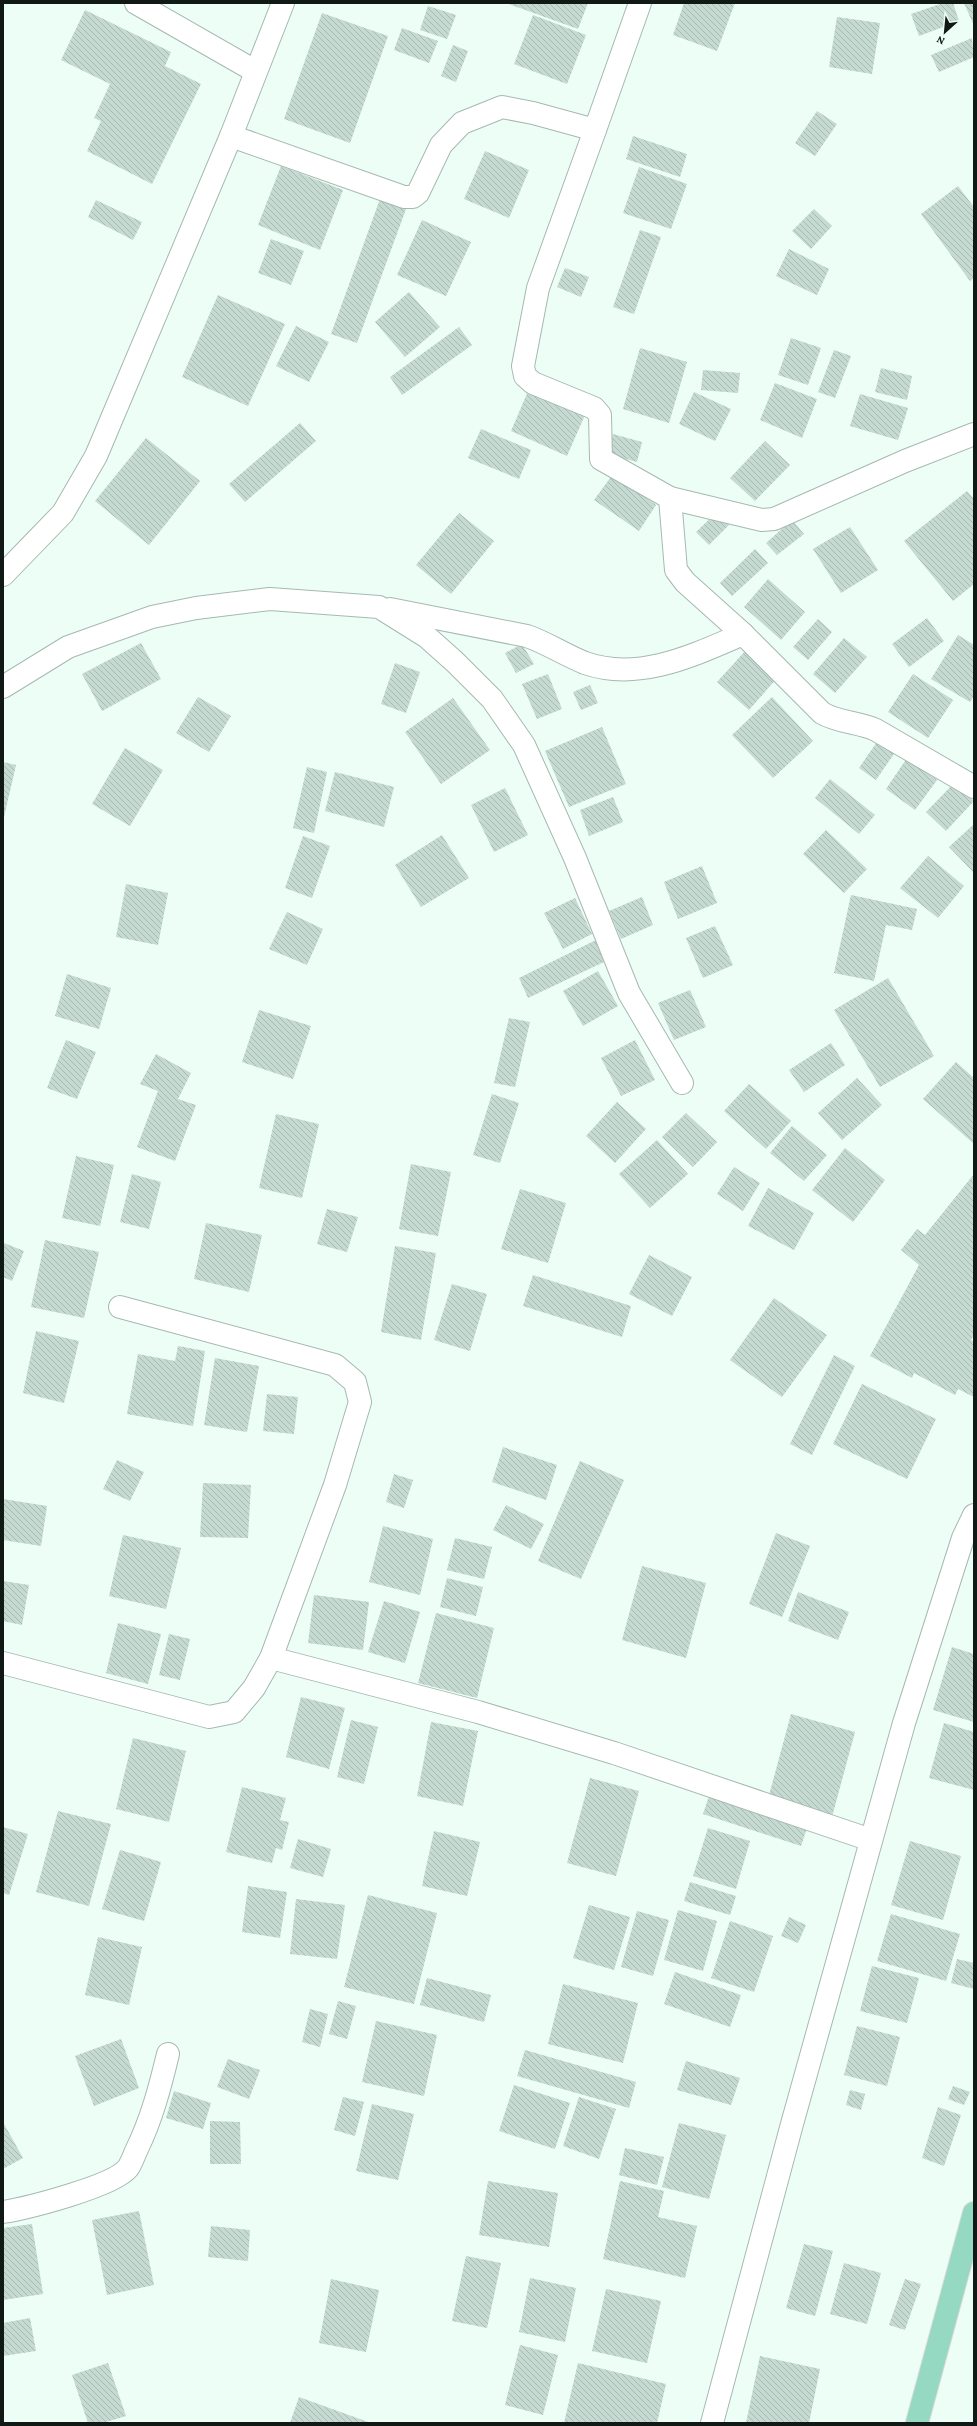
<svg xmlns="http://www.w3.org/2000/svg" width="977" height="2426" font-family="'Crimson Pro',serif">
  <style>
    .building { fill: url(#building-back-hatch) }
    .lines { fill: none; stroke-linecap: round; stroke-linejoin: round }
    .minor-casing { stroke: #a5b9b1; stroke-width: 24 }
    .major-casing { stroke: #d9dada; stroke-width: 24 }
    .minor { stroke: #fff; stroke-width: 22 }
    .major { stroke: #95d9c2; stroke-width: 22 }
  </style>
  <defs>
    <pattern id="building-back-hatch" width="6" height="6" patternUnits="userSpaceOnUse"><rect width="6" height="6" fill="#c5dad1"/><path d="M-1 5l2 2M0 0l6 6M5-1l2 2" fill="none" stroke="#a8bab3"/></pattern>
  </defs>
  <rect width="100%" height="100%" fill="#edfef7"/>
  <g class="building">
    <polygon points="506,3 588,3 578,29"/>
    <polygon points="684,3 735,3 717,51 673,35"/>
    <polygon points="943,3 953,3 959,21 919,36 911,14"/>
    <polygon points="964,3 974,3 974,26"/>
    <polygon points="428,6 456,15 447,39 420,30"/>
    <polygon points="85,10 171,52 165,66 201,84 152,184 87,151 101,121 94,118 110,84 61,60"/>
    <polygon points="322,13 388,36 350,143 284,119"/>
    <polygon points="533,15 586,35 567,84 514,64"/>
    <polygon points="837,17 880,23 872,74 829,67"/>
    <polygon points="402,28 438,41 429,63 394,50"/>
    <polygon points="972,38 974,57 939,72 931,55"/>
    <polygon points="453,45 468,51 456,82 441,76"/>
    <polygon points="817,111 837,124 815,156 795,143"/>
    <polygon points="633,136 687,154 680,177 626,159"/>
    <polygon points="485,151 529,170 509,218 464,199"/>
    <polygon points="281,166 343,190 320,250 258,225"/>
    <polygon points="639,167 687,184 671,229 623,213"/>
    <polygon points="958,186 974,207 974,278 970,281 921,214"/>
    <polygon points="380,199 406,209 357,343 331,334"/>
    <polygon points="96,200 142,222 133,240 88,217"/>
    <polygon points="814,209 832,226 811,249 792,231"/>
    <polygon points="422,220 471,242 446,296 397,275"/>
    <polygon points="640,230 661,237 634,314 613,307"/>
    <polygon points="271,239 304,251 291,285 258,273"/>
    <polygon points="789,249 829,269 817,295 776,276"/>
    <polygon points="565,268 589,277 581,297 557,287"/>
    <polygon points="409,292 440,327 405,357 375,322"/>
    <polygon points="218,295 285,324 248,406 182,377"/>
    <polygon points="296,326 329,342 309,382 276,366"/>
    <polygon points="459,327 472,345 402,395 390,377"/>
    <polygon points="791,338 821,348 808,385 778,375"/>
    <polygon points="640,348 687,362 669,423 623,409"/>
    <polygon points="834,350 851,356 835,398 818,392"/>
    <polygon points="881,368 912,376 907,400 875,392"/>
    <polygon points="703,370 740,373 738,393 701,390"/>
    <polygon points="775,383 817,399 802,438 760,420"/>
    <polygon points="529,389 585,415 567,456 511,431"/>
    <polygon points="694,392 731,409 715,441 679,424"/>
    <polygon points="860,394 908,408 898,440 850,426"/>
    <polygon points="300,423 316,441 245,502 229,484"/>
    <polygon points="481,429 531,450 519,479 468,458"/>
    <polygon points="613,434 642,442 637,462 608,454"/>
    <polygon points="146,438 200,481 149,545 95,501"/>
    <polygon points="765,441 790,465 755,501 730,478"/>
    <polygon points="613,474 656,505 639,531 594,500"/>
    <polygon points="967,491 974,499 974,584 953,601 904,541"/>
    <polygon points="459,513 494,541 451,594 416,565"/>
    <polygon points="716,513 729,525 709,545 696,532"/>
    <polygon points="792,520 804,534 777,555 766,543"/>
    <polygon points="850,527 878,570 841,593 813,549"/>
    <polygon points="755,549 768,563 732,596 720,583"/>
    <polygon points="768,579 805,612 781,640 744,607"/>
    <polygon points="927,618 944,641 909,667 892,644"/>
    <polygon points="818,619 832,632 808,660 793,647"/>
    <polygon points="958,635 974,645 974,696 970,702 931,679"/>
    <polygon points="844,638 867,657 835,693 813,674"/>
    <polygon points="141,643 161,679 102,711 82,674"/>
    <polygon points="522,644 534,664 516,673 505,653"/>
    <polygon points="747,649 779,676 749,710 717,682"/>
    <polygon points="395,663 420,672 406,713 381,704"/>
    <polygon points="548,674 562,709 537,719 522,684"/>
    <polygon points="913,674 953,700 928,738 888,712"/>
    <polygon points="590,685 598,703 581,710 573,692"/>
    <polygon points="198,697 231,716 209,752 176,733"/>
    <polygon points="772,697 813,741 773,778 732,735"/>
    <polygon points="453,698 490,750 441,784 405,732"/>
    <polygon points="602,727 626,784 569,807 545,751"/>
    <polygon points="879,739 896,751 876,780 859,768"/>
    <polygon points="125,748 163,770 130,826 92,804"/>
    <polygon points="907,758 937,780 915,810 886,789"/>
    <polygon points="3,762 16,765 4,817 3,817"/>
    <polygon points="307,767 327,772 314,833 293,828"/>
    <polygon points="335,772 394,787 384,827 325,811"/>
    <polygon points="830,779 875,815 859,834 815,798"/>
    <polygon points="955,782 974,801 946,831 926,812"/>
    <polygon points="505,788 528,835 494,852 471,805"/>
    <polygon points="613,797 623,822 589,836 580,810"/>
    <polygon points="974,824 974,873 949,847"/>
    <polygon points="826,830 867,869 844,893 803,854"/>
    <polygon points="442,835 469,878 421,907 395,865"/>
    <polygon points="303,836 330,846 312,898 285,888"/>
    <polygon points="928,856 964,886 938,918 900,888"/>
    <polygon points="702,866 717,903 678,919 664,882"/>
    <polygon points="126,884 168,893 158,945 116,937"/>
    <polygon points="851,895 917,909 912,930 886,925 874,981 834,973"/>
    <polygon points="642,897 653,925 621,939 609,911"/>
    <polygon points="575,898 592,934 563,949 544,913"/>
    <polygon points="287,912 323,929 307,965 269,949"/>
    <polygon points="715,926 733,965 703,978 686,938"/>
    <polygon points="596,940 606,961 528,998 519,978"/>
    <polygon points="598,971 618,1006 583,1026 563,991"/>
    <polygon points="67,974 111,988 99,1029 55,1016"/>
    <polygon points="888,978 934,1056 880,1087 834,1010"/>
    <polygon points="690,990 706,1027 674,1040 658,1003"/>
    <polygon points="259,1010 311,1026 293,1079 242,1062"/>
    <polygon points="509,1018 530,1022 515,1087 494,1083"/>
    <polygon points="66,1040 96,1052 77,1099 47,1088"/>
    <polygon points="635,1040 655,1080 621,1096 601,1058"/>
    <polygon points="831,1043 845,1065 804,1092 789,1070"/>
    <polygon points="156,1054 191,1073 178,1099 196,1105 175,1161 137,1147 158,1091 140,1084"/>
    <polygon points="956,1062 974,1078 974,1144 923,1099"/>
    <polygon points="857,1078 882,1105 842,1140 818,1113"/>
    <polygon points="749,1084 791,1121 766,1149 724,1111"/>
    <polygon points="492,1094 519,1103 500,1163 473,1155"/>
    <polygon points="617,1102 646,1129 615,1163 586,1136"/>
    <polygon points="686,1113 717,1142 693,1167 662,1137"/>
    <polygon points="276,1114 319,1124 302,1198 259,1188"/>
    <polygon points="792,1126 827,1155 804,1181 770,1153"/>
    <polygon points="657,1140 688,1174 650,1208 619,1174"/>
    <polygon points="845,1148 885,1180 853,1222 812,1190"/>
    <polygon points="76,1156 114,1165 100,1226 62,1218"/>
    <polygon points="411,1164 451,1172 438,1236 399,1229"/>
    <polygon points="734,1167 760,1183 743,1211 717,1194"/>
    <polygon points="132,1174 161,1182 149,1229 120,1222"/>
    <polygon points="974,1174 974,1335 971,1340 974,1342 974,1397 958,1389 955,1395 914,1373 912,1378 870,1356 919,1265 901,1250 917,1229 925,1235"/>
    <polygon points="768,1188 814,1213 794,1250 748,1226"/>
    <polygon points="520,1189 566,1203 548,1263 501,1249"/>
    <polygon points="327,1209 358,1217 347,1252 317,1244"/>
    <polygon points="206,1223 262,1235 249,1292 194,1279"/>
    <polygon points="45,1240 99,1252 84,1318 31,1307"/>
    <polygon points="4,1243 24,1251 12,1281 3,1277"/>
    <polygon points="395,1246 436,1253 421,1340 381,1332"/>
    <polygon points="649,1255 692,1277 672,1316 629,1294"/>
    <polygon points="533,1275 631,1306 622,1337 523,1306"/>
    <polygon points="452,1284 487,1294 470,1351 434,1340"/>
    <polygon points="774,1298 827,1335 782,1397 730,1360"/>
    <polygon points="36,1331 79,1341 64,1403 23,1393"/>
    <polygon points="178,1346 205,1351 193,1426 127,1414 138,1354 175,1361"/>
    <polygon points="834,1355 855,1366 812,1455 790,1444"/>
    <polygon points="215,1358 259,1366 247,1432 204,1425"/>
    <polygon points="862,1384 936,1419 907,1479 833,1444"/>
    <polygon points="267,1394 298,1397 294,1434 263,1431"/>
    <polygon points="503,1447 557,1465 546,1500 492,1482"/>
    <polygon points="117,1460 144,1472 130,1501 103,1489"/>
    <polygon points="580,1461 624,1480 581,1579 538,1561"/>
    <polygon points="394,1474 413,1480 404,1508 386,1502"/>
    <polygon points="203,1483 251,1485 248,1538 200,1537"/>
    <polygon points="3,1499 47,1506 41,1546 3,1540"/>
    <polygon points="506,1505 544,1524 531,1549 493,1530"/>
    <polygon points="383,1526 433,1539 420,1595 369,1582"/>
    <polygon points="776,1533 810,1546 782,1617 749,1604"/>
    <polygon points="123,1535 181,1548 166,1609 109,1596"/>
    <polygon points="455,1538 492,1547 484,1579 447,1570"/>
    <polygon points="642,1566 706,1583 686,1658 622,1640"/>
    <polygon points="447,1578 483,1587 476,1616 440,1607"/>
    <polygon points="3,1581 29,1585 22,1625 3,1621"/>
    <polygon points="798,1592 849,1612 838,1640 788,1621"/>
    <polygon points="314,1595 369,1602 363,1650 308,1643"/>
    <polygon points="384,1601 420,1612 405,1663 368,1652"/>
    <polygon points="436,1613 494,1628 477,1698 418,1683"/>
    <polygon points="118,1623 161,1634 148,1684 106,1673"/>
    <polygon points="169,1634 190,1639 180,1680 159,1675"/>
    <polygon points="952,1647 974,1654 974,1722 933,1710"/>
    <polygon points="301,1697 345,1708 329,1769 286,1757"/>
    <polygon points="791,1714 855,1732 832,1817 768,1799"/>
    <polygon points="351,1720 378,1727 364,1784 337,1777"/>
    <polygon points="431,1722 478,1731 463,1806 417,1796"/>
    <polygon points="944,1723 974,1732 974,1790 929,1778"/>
    <polygon points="133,1738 186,1751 169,1822 116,1809"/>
    <polygon points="590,1778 639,1791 616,1876 567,1863"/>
    <polygon points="242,1787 286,1798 280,1820 289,1822 282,1850 276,1848 272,1863 226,1852"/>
    <polygon points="709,1796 807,1828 801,1846 703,1814"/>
    <polygon points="58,1811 111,1824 89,1906 36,1892"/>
    <polygon points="3,1827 28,1834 9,1895 3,1893"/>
    <polygon points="708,1828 750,1841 736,1889 693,1876"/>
    <polygon points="434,1831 480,1842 467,1896 422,1886"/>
    <polygon points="298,1839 331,1849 323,1877 290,1868"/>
    <polygon points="910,1841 961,1856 943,1920 891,1905"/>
    <polygon points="120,1850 161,1862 144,1921 102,1909"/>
    <polygon points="690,1882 736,1896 730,1915 684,1901"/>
    <polygon points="248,1886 287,1892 280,1938 242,1932"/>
    <polygon points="368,1895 437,1913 414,2004 344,1987"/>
    <polygon points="296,1899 345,1905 337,1959 290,1954"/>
    <polygon points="589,1905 630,1917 614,1970 573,1958"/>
    <polygon points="678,1910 717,1921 703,1971 664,1960"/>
    <polygon points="637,1911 669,1920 653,1976 621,1967"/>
    <polygon points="891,1914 960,1934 946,1981 877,1961"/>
    <polygon points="789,1917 806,1925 798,1943 781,1936"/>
    <polygon points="730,1921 773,1936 754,1992 711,1978"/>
    <polygon points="98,1937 142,1947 129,2005 85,1995"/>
    <polygon points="957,1959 974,1963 974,1989 951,1983"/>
    <polygon points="872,1966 919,1978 907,2023 860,2011"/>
    <polygon points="675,1972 741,1995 730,2027 664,2004"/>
    <polygon points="427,1978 491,1995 484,2022 420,2005"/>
    <polygon points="563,1984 638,2003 623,2063 548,2044"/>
    <polygon points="338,2001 356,2006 347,2039 329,2034"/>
    <polygon points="310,2009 328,2014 320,2047 302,2042"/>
    <polygon points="376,2021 437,2035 424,2096 362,2082"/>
    <polygon points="857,2026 900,2037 887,2086 844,2075"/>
    <polygon points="121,2039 139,2088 94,2106 75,2056"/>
    <polygon points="525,2050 636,2082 629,2108 517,2076"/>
    <polygon points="228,2059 260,2070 249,2099 217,2087"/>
    <polygon points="686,2061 740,2078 731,2105 677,2090"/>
    <polygon points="514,2085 570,2103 555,2149 499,2131"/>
    <polygon points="953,2086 970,2092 964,2105 948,2099"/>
    <polygon points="850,2090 865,2094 861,2110 846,2105"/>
    <polygon points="174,2091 211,2103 203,2129 166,2118"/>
    <polygon points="343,2097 364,2102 355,2136 334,2130"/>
    <polygon points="579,2097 616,2109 599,2159 563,2146"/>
    <polygon points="372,2104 414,2114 398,2180 356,2171"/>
    <polygon points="938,2107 961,2115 944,2166 922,2158"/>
    <polygon points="210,2121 240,2122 241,2164 210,2164"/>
    <polygon points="3,2122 23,2158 3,2169"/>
    <polygon points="679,2123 726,2135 709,2199 662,2187"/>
    <polygon points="625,2148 664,2157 657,2185 619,2175"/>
    <polygon points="488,2181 558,2193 549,2247 479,2235"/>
    <polygon points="620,2181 664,2191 658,2217 697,2226 685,2278 603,2259"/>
    <polygon points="139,2211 154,2285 107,2295 92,2220"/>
    <polygon points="32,2224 43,2294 3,2300 3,2228"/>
    <polygon points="211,2226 250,2230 248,2261 208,2257"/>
    <polygon points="804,2244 833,2251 815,2316 786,2308"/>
    <polygon points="466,2256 501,2263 487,2328 452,2321"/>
    <polygon points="844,2263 881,2273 867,2324 830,2314"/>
    <polygon points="530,2278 576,2288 565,2342 519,2332"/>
    <polygon points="331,2279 379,2290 366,2352 319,2343"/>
    <polygon points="905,2279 921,2284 905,2330 889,2325"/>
    <polygon points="606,2289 661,2301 647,2363 592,2351"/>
    <polygon points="30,2318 36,2351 3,2356 3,2323"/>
    <polygon points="520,2345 558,2355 543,2415 505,2405"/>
    <polygon points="760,2356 820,2369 809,2423 746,2423"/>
    <polygon points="108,2363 126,2416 103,2423 88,2423 72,2375"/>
    <polygon points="578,2363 666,2384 657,2423 564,2423"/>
    <polygon points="299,2397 371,2423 290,2423"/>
  </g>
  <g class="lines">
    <defs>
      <g id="minor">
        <polyline points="136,3 255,71"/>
        <path d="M595 130 538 288 523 366 525 376 533 383 594 408 600 415 601 459 670 498 676 570 685 582 743 634 822 713C839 723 859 722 876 730L974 787"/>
        <polyline points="231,136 404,197 413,197 418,193 441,145 462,123 502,107 533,113 595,130 640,3"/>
        <polyline points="670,498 762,520 774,519 905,461 974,434"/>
        <polyline points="3,575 63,513 96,456 231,136 283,3"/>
        <path d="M390 609 527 636C547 643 565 655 585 663 639 682 694 655 743 634"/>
        <polyline points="3,687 68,647 152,617 196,608 270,599 379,607 427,637 455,662 492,699 524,745 575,858 629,993 682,1083"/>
        <polyline points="120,1307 335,1365 355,1382 360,1402 335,1485 271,1658"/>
        <polyline points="3,1663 209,1717 234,1712 254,1688 271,1658 478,1712 614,1753 871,1840"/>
        <path d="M3 2212C28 2208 114 2186 128 2168 132 2162 134 2155 137 2149 152 2118 160 2087 168 2054"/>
        <polyline points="712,2423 792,2124 904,1723 963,1538 974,1515"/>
      </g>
      <polyline id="major" points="917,2423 974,2213"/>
    </defs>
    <use href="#minor" class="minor-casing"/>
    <use href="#major" class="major-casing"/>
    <use href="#minor" class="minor"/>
    <use href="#major" class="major"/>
  </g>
  <rect width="977" height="2426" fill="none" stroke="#111916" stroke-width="8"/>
  <g transform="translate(945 32) rotate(207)" stroke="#edfef7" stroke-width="3" paint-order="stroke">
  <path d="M0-3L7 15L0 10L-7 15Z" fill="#111916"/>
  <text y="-6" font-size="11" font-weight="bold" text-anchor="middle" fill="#111916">N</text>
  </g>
</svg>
